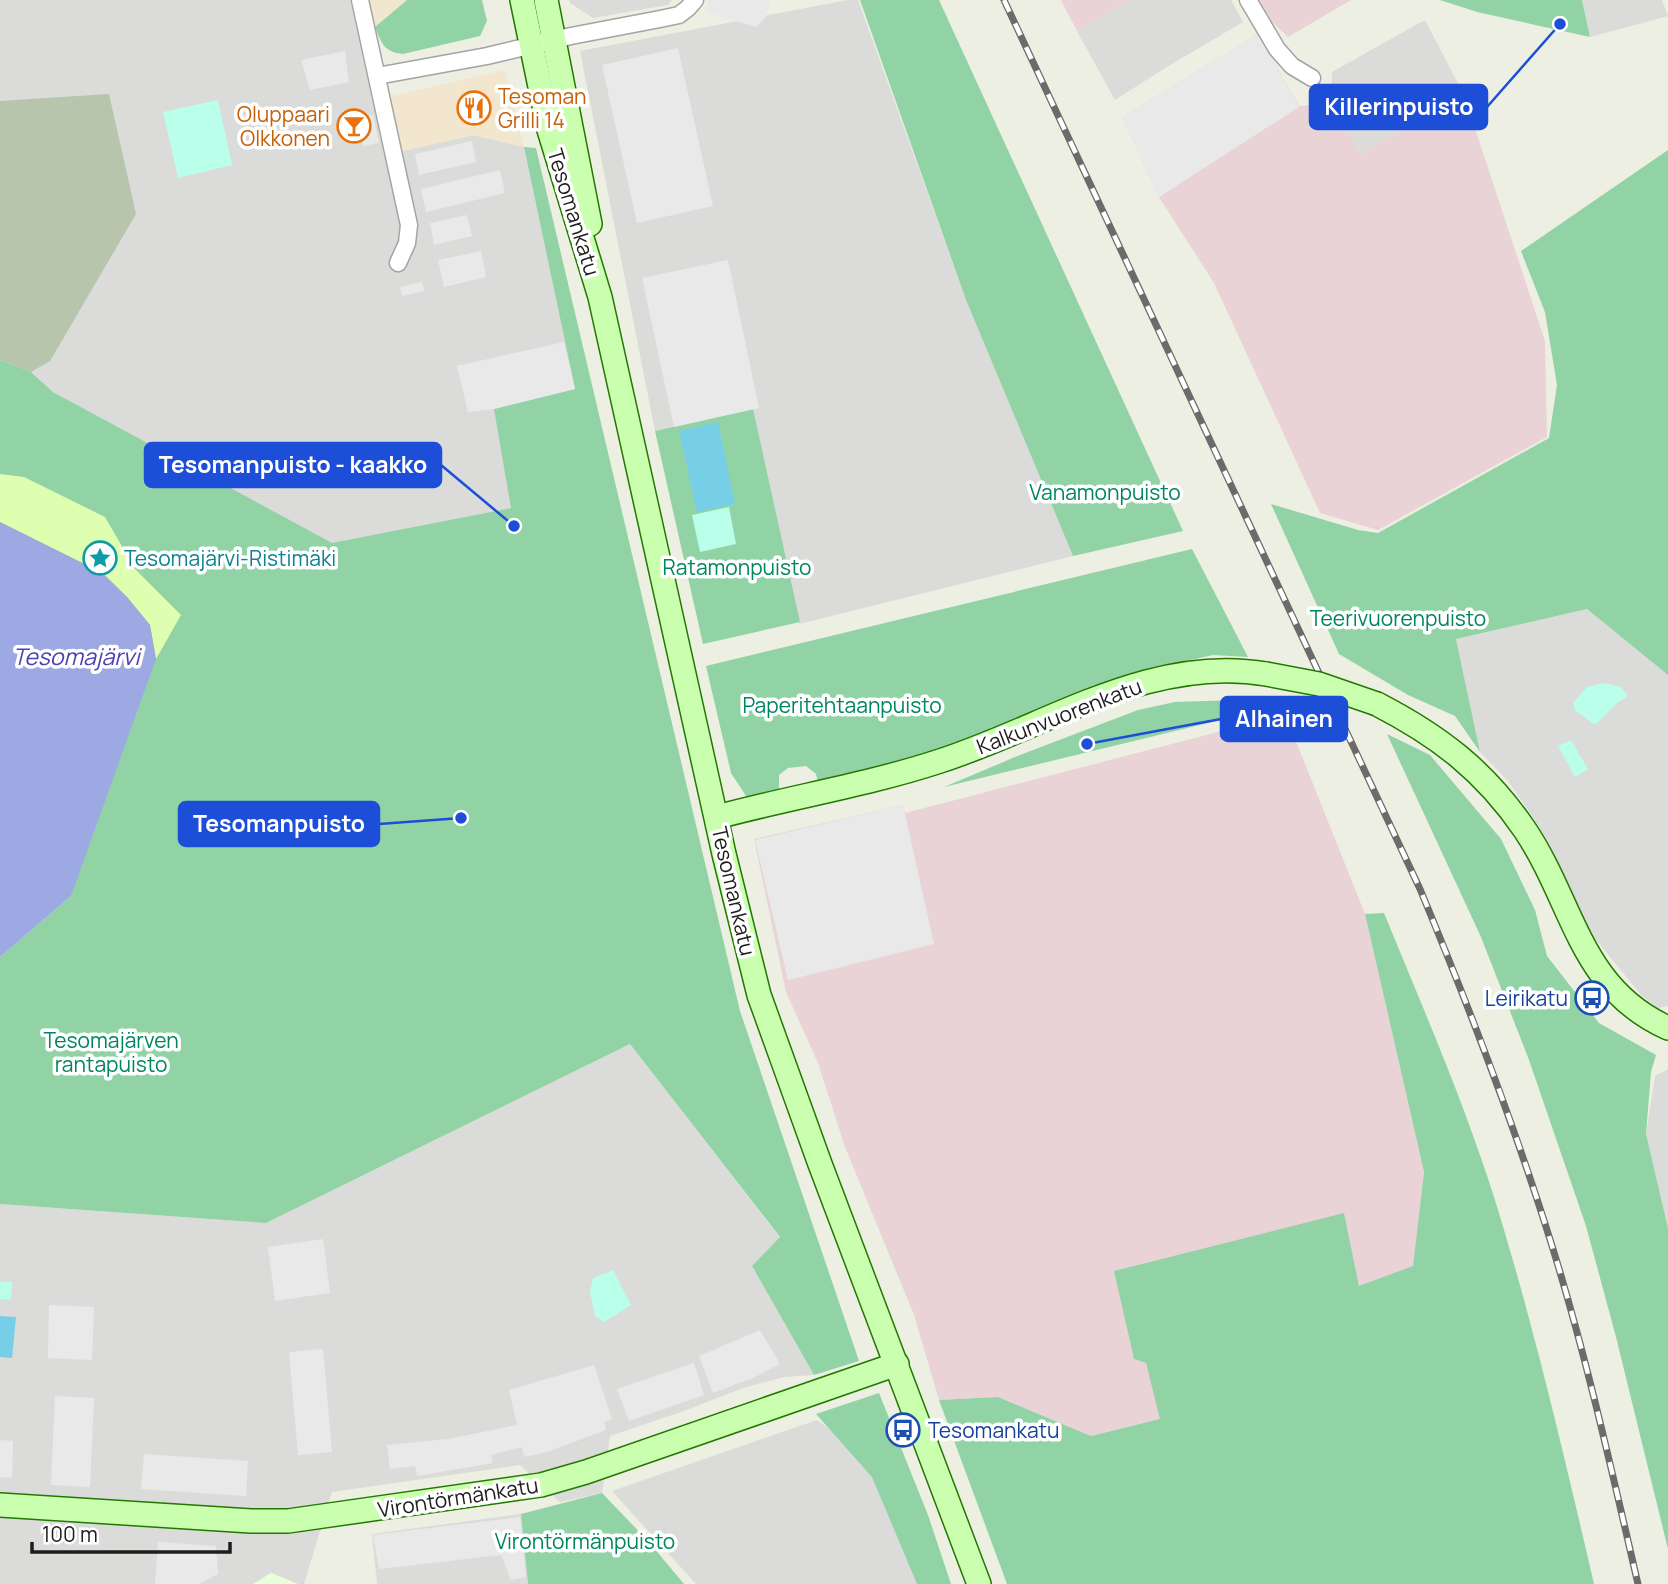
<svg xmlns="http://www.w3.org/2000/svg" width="1668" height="1584" font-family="Manrope,sans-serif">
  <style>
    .residential { fill: #dbdbda }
    .commercial { fill: #f2e6cf }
    .industrial { fill: #e9d3d7 }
    .education { fill: #e9ffdb }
    .construction { fill: #b6c5ac }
    .forest { fill: #92d3a6 }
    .sand { fill: #dfffb0 }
    .park { fill: #b9ffe9 }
    .pitch { fill: #77cfe7 }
    .parking { fill: #e9e9e9 }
    .water { fill: #9da9e2 }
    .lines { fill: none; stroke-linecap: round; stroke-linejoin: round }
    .street-casing { stroke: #a4a4a4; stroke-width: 19 }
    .secondary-casing { stroke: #237800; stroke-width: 26 }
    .street { stroke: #fff; stroke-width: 16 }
    .secondary { stroke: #cbffb0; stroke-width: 23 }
    .rail-casing { stroke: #6b6b6b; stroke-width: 7 }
    .rail { stroke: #fff; stroke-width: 4.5; stroke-dasharray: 13; stroke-linecap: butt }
    .secondary-bridge-casing { stroke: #237800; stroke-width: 26; stroke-linecap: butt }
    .secondary-bridge { stroke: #cbffb0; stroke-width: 23 }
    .labels { text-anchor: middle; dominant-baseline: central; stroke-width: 7; stroke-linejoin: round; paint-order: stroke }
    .food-label { font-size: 21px; fill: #c56008; stroke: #fff; text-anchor: start }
    .street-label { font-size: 21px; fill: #1d1d1d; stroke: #fff }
    .park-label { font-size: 21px; fill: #00865c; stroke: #fff }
    .culture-label { font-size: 21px; fill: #0d838f; stroke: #fff; text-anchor: start }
    .transit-label { font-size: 21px; fill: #164399; stroke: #fff; text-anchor: end }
    .water-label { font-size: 23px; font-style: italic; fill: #4c40b6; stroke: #fff }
    .leader { fill: none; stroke: #1d4ed8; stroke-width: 2.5 }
    .callout-dot { fill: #1d4ed8; stroke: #fff; stroke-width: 2.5 }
    .callout { fill: #1d4ed8; stroke: #1d4ed8; stroke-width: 2.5 }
    .callout-label { font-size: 23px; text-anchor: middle; font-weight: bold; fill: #fff }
  </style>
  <rect width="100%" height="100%" fill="#ecefe2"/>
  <g class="residential">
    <polygon points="0,0 350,0 384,155 474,135 524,147 575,389 511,508 332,544 53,392 31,372 0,360"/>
    <polygon points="569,0 672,0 668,5 593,18 570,3"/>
    <polygon points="848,0 858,0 966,300 1073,556 799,624 753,410 655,431 580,51"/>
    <polygon points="1130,0 1231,0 1243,22 1165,68 1115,100 1077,31"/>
    <polygon points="1582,0 1662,0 1668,16 1590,37"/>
    <polygon points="1425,20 1464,95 1361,154 1331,103 1332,72"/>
    <polygon points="1587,609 1668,675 1668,1006 1658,1008 1642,996 1592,935 1546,839 1532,816 1508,781 1480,752 1456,639"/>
    <polygon points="630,1044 780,1238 752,1266 814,1375 784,1377 743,1388 684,1411 610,1436 602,1493 560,1502 520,1465 332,1492 304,1584 298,1584 271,1573 253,1584 0,1584 0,1204 266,1223"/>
    <polygon points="1668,1069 1668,1228 1646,1134 1655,1076"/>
    <polygon points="817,1420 887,1471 920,1584 696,1584 612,1491"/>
    <polygon points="521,1514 528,1584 377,1584 372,1534"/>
  </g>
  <g class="commercial">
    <polygon points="369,0 407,0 375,27"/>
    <polygon points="505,70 524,147 474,135 402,151 391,96"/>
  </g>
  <g class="industrial">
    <polygon points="1061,0 1130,0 1077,31"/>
    <polygon points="1255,0 1351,0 1288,37 1263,13"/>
    <polygon points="1258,34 1299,106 1331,103 1361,154 1464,95 1545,341 1547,437 1378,530 1320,513 1214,283 1159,197 1122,117"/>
    <polygon points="1280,716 1297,744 1365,914 1424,1172 1413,1267 1359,1287 1344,1214 1146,1363 1161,1419 1091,1436 998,1397 939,1400 914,1315 845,1147 818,1063 786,992 754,839 903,805 905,813"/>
  </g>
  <polygon class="education" points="271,1573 298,1584 253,1584"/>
  <polygon class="construction" points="109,94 136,214 50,361 31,372 0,360 0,101"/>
  <g class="forest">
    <path d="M407 0H482L487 21 480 36 403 54C384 52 382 44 375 27Z"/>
    <polygon points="860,0 939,0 1183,531 1073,556 966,300"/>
    <polygon points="1440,0 1582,0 1590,37 1477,12"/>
    <polygon points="524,147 536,148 740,1011 859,1361 814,1375 752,1266 780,1237 630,1044 266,1223 0,1204 0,957 71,896 116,586 0,522 0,360 31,372 53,392 332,543 511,508 494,409 575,389"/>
    <polygon points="1668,150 1668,675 1587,609 1456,639 1480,752 1455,716 1408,695 1339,654 1271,504 1358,530 1378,533 1549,438 1557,385 1545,312 1521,251"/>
    <polygon points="753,409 800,622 703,644 655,431"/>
    <polygon points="1192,549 1248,657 1213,655 1130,674 1098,685 921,757 818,782 816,774 806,766 788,768 779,775 779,793 748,799 731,773 706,666"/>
    <polygon points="1236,700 1270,708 944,787 1020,755 1138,710 1175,702"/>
    <polygon points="1387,734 1430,755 1501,839 1535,910 1547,956 1599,1023 1656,1055 1651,1072 1646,1134 1668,1228 1668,1549 1616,1337 1586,1226 1529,1060 1481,937"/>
    <path d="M1384 913C1423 1008 1464 1102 1495 1200 1534 1326 1564 1455 1594 1584H1007L939 1400 998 1397 1091 1436 1160 1419 1146 1363 1134 1359 1114 1271 1344 1213 1359 1286 1413 1266 1424 1172 1365 914Z"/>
    <polygon points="879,1393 928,1515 951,1584 917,1584 872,1477 816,1414"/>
    <polygon points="602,1493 648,1541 684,1584 528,1584 521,1514"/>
  </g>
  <polygon class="sand" points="0,474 24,477 105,517 135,569 181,615 156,659 150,625 127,597 103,573 0,522"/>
  <g class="park">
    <polygon points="218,100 232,165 178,178 163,112"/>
    <polygon points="729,507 736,544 700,552 692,515"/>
    <polygon points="1604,683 1621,687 1628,696 1617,703 1595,725 1575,710 1573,703 1587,687"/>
    <polygon points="1571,740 1588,769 1575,777 1558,746"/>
    <polygon points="613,1270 631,1305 604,1322 595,1316 590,1292 593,1278"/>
    <polygon points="0,1282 12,1282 11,1300 0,1299"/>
  </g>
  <g class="pitch">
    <polygon points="718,422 735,504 697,512 679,431"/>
    <polygon points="0,1316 16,1317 12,1358 0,1357"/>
  </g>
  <g class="parking">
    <polygon points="709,0 771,0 765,18 756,27 706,12"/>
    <polygon points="1258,34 1299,107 1159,197 1122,117"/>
    <polygon points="678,48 713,206 637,223 602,65"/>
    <polygon points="345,51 349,82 310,90 301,60"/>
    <polygon points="373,115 379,143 363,146 357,118"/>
    <polygon points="472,141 476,162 419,175 415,154"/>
    <polygon points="500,170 505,193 426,212 421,189"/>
    <polygon points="467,215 472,236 434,245 430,223"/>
    <polygon points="481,251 486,277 444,287 438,260"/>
    <polygon points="728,260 759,408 674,427 642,278"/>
    <polygon points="422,282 424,291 402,296 400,287"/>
    <polygon points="564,342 575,389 494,409 468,412 457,366"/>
    <polygon points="903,805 934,944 788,980 755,840"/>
    <polygon points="323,1239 330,1293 275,1301 268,1247"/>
    <polygon points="49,1305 94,1307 92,1360 48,1358"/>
    <polygon points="760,1330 780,1364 755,1377 713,1393 699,1356"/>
    <polygon points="323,1349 332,1452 298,1455 289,1352"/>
    <polygon points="694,1363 704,1395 629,1421 617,1389"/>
    <polygon points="594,1365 612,1419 604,1422 606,1430 547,1452 524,1457 522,1447 491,1455 493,1463 417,1476 415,1466 390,1469 387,1445 448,1439 517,1425 509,1390"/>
    <polygon points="55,1396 94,1398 90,1487 51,1485"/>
    <polygon points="0,1440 13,1441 12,1478 0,1477"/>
    <polygon points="144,1454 248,1461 246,1496 141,1489"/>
    <polygon points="520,1517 526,1577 511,1580 501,1555 379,1569 373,1535"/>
    <polygon points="158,1542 216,1546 218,1574 199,1584 155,1584"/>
  </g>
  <polygon class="water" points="0,522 102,573 127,597 150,625 156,659 71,896 0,957"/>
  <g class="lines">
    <defs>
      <g id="street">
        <polyline points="360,0 409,225 407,243 398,263"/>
        <polyline points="1248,0 1277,49 1292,66 1312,78"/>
        <polyline points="377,76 487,56 571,36 660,19 679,15 688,8 695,0"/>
      </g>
      <g id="secondary">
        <polyline points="522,0 549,130 600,297 724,854 759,995 820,1164 979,1584"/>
        <polyline points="546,0 590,224"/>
        <path d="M1377 704C1439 736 1485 771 1525 830 1574 903 1579 988 1668 1028"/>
        <path d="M717 817C791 797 867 785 940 761 1046 727 1150 654 1266 674"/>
        <polyline points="0,1505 251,1521 288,1521 541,1485 586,1472 897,1364"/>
      </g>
    </defs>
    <use href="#street" class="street-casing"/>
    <use href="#secondary" class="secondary-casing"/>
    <use href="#street" class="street"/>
    <use href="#secondary" class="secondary"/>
    <defs>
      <path id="rail" d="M1004 0 1420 889C1469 1007 1515 1126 1553 1249 1587 1359 1612 1472 1638 1584"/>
    </defs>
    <use href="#rail" class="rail-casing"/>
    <use href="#rail" class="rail"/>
    <defs>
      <polyline id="secondary-bridge" points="1266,674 1319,684 1377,704"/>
    </defs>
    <use href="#secondary-bridge" class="secondary-bridge-casing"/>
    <use href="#secondary-bridge" class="secondary-bridge"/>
  </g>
  <defs>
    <symbol id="restaurant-ring" viewBox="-11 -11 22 22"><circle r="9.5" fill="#fff" stroke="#e8710a" stroke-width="1.5"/><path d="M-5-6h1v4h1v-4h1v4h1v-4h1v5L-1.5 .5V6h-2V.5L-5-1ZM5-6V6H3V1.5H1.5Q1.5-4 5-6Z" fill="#e8710a"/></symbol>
    <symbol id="bar-ring" viewBox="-11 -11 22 22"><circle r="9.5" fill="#fff" stroke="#e8710a" stroke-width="1.5"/><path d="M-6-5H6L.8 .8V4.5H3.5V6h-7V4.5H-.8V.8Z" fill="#e8710a"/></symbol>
    <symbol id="sight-ring" viewBox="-11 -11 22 22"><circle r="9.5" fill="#fff" stroke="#0f9aa8" stroke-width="1.5"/><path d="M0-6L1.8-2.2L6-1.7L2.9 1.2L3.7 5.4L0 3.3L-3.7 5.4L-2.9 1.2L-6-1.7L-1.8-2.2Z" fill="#0f9aa8"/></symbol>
    <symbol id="bus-ring" viewBox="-11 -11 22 22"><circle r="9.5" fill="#fff" stroke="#1a4fb4" stroke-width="1.5"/><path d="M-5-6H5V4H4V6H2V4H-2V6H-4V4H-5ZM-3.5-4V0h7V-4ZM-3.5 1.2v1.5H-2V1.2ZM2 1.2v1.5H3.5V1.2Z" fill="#1a4fb4"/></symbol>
  </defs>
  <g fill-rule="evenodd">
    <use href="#restaurant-ring" x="455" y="89" width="38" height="38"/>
    <use href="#bar-ring" x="335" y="107" width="38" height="38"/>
    <use href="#sight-ring" x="81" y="539" width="38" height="38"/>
    <use href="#bus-ring" x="1573" y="979" width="38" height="38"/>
    <use href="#bus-ring" x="884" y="1411" width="38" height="38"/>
  </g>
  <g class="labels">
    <g class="food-label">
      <text x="498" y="96">Tesoman<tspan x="498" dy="24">Grilli 14</tspan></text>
      <text x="330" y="114" text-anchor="end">Oluppaari<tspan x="330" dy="24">Olkkonen</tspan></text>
    </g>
    <g class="street-label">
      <text transform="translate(574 212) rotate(73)">Tesomankatu</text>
      <text transform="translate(1059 716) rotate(-21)">Kalkunvuorenkatu</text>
      <text transform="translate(734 891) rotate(77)">Tesomankatu</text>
      <text transform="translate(458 1497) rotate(-9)">Virontörmänkatu</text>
    </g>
    <g class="park-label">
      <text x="1105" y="492">Vanamonpuisto</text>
      <text x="737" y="567">Ratamonpuisto</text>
      <text x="1398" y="618">Teerivuorenpuisto</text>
      <text x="842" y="705">Paperitehtaanpuisto</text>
      <text x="111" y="1040">Tesomajärven<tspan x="111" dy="24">rantapuisto</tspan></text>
      <text x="585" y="1541">Virontörmänpuisto</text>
    </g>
    <g class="culture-label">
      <text x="124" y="558">Tesomajärvi-Ristimäki</text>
    </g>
    <g class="transit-label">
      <text x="1568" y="998">Leirikatu</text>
      <text x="928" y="1430" text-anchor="start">Tesomankatu</text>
    </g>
    <g class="water-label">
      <text x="76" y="656">Tesomajärvi</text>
    </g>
  </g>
  <path class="leader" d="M1560 24L1487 107M514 526L441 465M1087 744L1221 719M461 818L379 824"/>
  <g class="callout-dot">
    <circle cx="1560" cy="24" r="7"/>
    <circle cx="514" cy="526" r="7"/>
    <circle cx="1087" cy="744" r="7"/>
    <circle cx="461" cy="818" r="7"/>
  </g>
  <g class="callout">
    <rect x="1310" y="85" width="177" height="44" rx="7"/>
    <rect x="145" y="443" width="296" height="44" rx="7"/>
    <rect x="1221" y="697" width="126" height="44" rx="7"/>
    <rect x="179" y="802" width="200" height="44" rx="7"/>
  </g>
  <g class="callout-label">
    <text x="1399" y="115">Killerinpuisto</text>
    <text x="293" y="473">Tesomanpuisto - kaakko</text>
    <text x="1284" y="727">Alhainen</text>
    <text x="279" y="832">Tesomanpuisto</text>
  </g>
  <path d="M32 1542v10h198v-10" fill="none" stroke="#1d1d1d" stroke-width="3.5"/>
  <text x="42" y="1542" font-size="21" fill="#1d1d1d" stroke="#ffffff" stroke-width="5" paint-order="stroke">100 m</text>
</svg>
